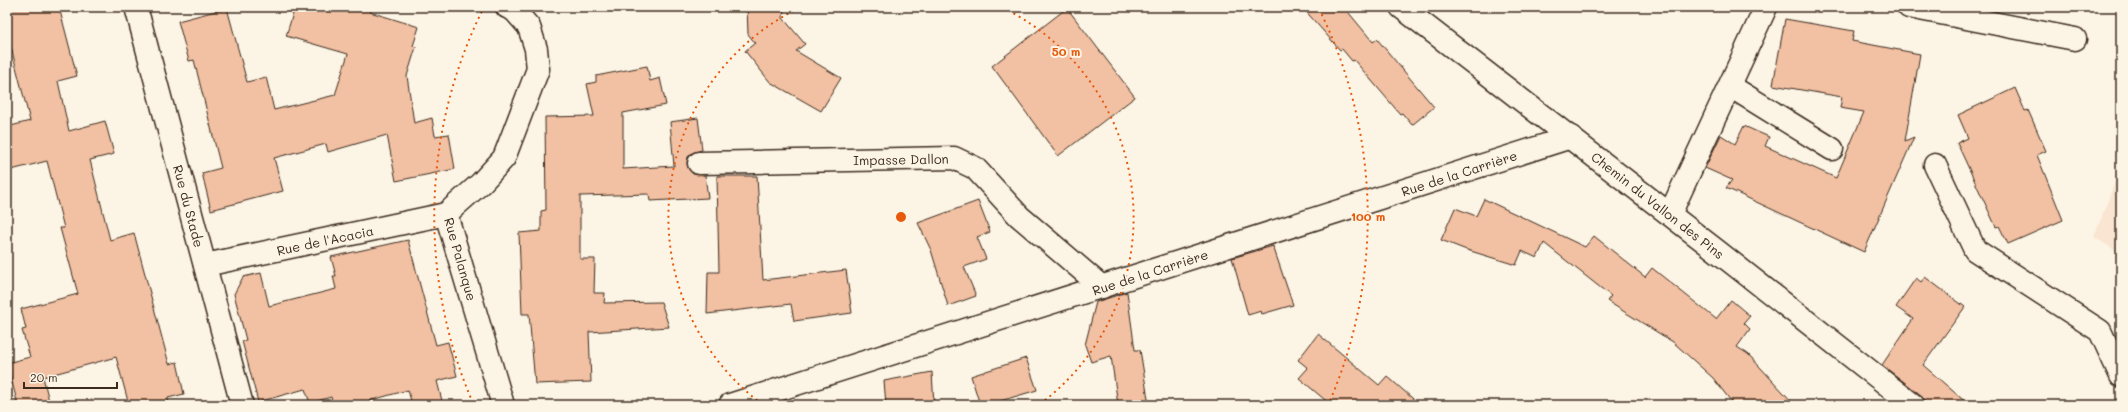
<svg xmlns="http://www.w3.org/2000/svg" width="2128" height="412" font-family="Mali,sans-serif">
  <style>
    .built { fill: #f9e5d1 }
    .building { fill: #f2c0a2; stroke: #3b2a1e }
    .lines { fill: none; stroke-linecap: round; stroke-linejoin: round }
    .minor-casing { stroke: #3b2a1e; stroke-width: 25 }
    .minor { stroke: #fcf5e5; stroke-width: 22 }
    .ring { fill: none; stroke: #e8590c; stroke-width: 2; stroke-dasharray: 2 4 }
    .labels { text-anchor: middle; dominant-baseline: central; stroke-width: 4; stroke-linejoin: round; paint-order: stroke }
    .street-label { font-size: 13px; fill: #3b2a1e; stroke: #fcf5e5 }
    .centre { fill: #e8590c; stroke: #fcf5e5; stroke-width: 2 }
    .ring-label { font-size: 12px; text-anchor: middle; font-weight: bold; fill: #e8590c; stroke: #fcf5e5; stroke-width: 4; stroke-linejoin: round; paint-order: stroke }
  </style>
  <rect width="100%" height="100%" fill="#fcf5e5"/>
  <filter id="ink" filterUnits="userSpaceOnUse"><feTurbulence type="fractalNoise" baseFrequency=".025" numOctaves="2"/><feDisplacementMap in="SourceGraphic" scale="8" xChannelSelector="R" yChannelSelector="G"/><feConvolveMatrix kernelMatrix="1 2 1 2 8 2 1 2 1" color-interpolation-filters="sRGB"/></filter>
  <g filter="url(#ink)">
    <polygon class="built" points="2121,166 2121,254 2094,237"/>
    <g class="building">
      <polygon points="7,7 59,7 77,76 58,81 69,131 105,121 114,154 90,160 110,240 134,233 169,364 177,362 184,394 168,398 169,405 129,405 116,357 43,377 50,405 18,405 7,363 30,357 22,330 26,329 21,309 78,294 60,228 64,228 47,161 7,171 7,127 30,121 7,32"/>
      <polygon points="295,7 372,7 370,12 419,27 413,46 416,47 407,76 414,123 432,118 435,136 449,134 455,169 396,181 387,135 328,152 326,144 274,158 283,191 211,210 202,173 221,168 194,60 189,61 178,21 227,8 247,82 266,77 274,110 335,95 348,54 286,36"/>
      <polygon points="747,7 784,7 783,18 805,44 796,51 841,78 821,111 770,82 745,51 755,43 748,34"/>
      <polygon points="1302,7 1344,7 1373,42 1377,39 1434,107 1412,125 1402,113 1400,114 1354,60 1352,61 1342,49 1340,50"/>
      <polygon points="1067,8 1135,97 1058,156 992,66"/>
      <polygon points="1785,19 1854,31 1852,41 1920,54 1905,141 1914,137 1864,252 1726,188 1732,180 1705,168 1721,135 1735,144 1744,126 1769,137 1765,146 1836,178 1864,112 1840,108 1842,97 1773,85"/>
      <polygon points="647,66 650,81 660,78 666,105 623,113 623,169 674,166 670,122 698,118 702,150 692,153 688,157 687,164 693,174 705,175 708,198 650,201 649,194 580,196 580,259 595,259 594,293 605,293 604,303 661,302 669,327 589,332 591,382 535,384 529,314 522,314 519,233 541,231 541,211 546,210 545,117 594,116 587,84 596,82 596,76"/>
      <polygon points="2015,88 2025,111 2028,110 2046,151 2037,155 2063,220 2008,244 1999,226 1996,227 1957,143 1968,138 1958,115"/>
      <polygon points="717,176 757,176 763,280 846,270 852,313 794,321 791,304 707,314 708,272 719,272"/>
      <polygon points="1484,199 1585,247 1594,236 1645,277 1652,268 1716,319 1731,300 1750,316 1744,323 1750,329 1737,347 1748,354 1795,405 1734,405 1713,378 1673,342 1607,301 1611,296 1544,243 1537,258 1522,251 1516,265 1464,249 1441,240 1455,208 1476,216"/>
      <polygon points="978,201 990,232 977,237 986,259 964,267 976,296 948,306 931,250 918,223"/>
      <polygon points="408,240 436,345 448,342 457,376 437,381 443,405 412,405 408,390 354,405 333,405 331,397 310,403 305,389 258,402 242,341 246,340 234,294 243,277 261,273 269,306 336,289 333,276 336,276 331,257"/>
      <polygon points="1273,246 1293,305 1262,314 1261,311 1248,315 1232,258"/>
      <polygon points="1925,277 1965,307 1923,365 1969,405 1926,405 1921,395 1882,365 1913,319 1896,307 1916,278 1921,282"/>
      <polygon points="1127,292 1135,350 1140,350 1149,405 1118,405 1111,356 1091,362 1085,345 1096,302"/>
      <polygon points="1318,334 1379,385 1387,376 1420,405 1331,405 1299,378 1308,368 1298,360"/>
      <polygon points="1026,358 1037,390 987,405 980,405 971,376"/>
      <polygon points="932,372 934,405 886,405 884,381"/>
    </g>
    <g class="lines">
      <defs>
        <g id="minor">
          <polyline points="136,7 242,405"/>
          <polyline points="1401,7 1717,251 1913,405"/>
          <polyline points="1909,7 2075,39"/>
          <polyline points="1730,86 1832,149"/>
          <polyline points="699,163 954,158 975,168 1019,216 1102,287"/>
          <polyline points="1935,165 1975,250 2100,331 2121,376"/>
          <polyline points="1670,214 1766,7"/>
          <polyline points="205,265 446,214"/>
          <polyline points="503,405 446,214 481,183 504,158 538,69 536,49 529,27 514,10 507,7"/>
          <polyline points="730,405 1571,137"/>
        </g>
      </defs>
      <use href="#minor" class="minor-casing"/>
      <use href="#minor" class="minor"/>
    </g>
  </g>
  <g class="ring">
    <path d="M762 404A233 233 0 0 1 799 8M1003 8A233 233 0 0 1 1040 404"/>
    <path d="M473 403A467 467 0 0 1 483 9M1319 9A467 467 0 0 1 1329 403"/>
  </g>
  <g class="labels">
    <g class="street-label">
      <text transform="translate(901 159) rotate(-1)">Impasse Dallon</text>
      <text transform="translate(1459 173) rotate(-18)">Rue de la Carrière</text>
      <text transform="translate(1658 205) rotate(38)">Chemin du Vallon des Pins</text>
      <text transform="translate(189 206) rotate(75)">Rue du Stade</text>
      <text transform="translate(325 240) rotate(-12)">Rue de l'Acacia</text>
      <text transform="translate(461 259) rotate(74)">Rue Palanque</text>
      <text transform="translate(1150 272) rotate(-18)">Rue de la Carrière</text>
    </g>
  </g>
  <circle cx="901" cy="217" r="6" class="centre"/>
  <g class="ring-label">
    <text x="1066" y="56">50 m</text>
    <text x="1368" y="221">100 m</text>
  </g>
  <rect width="2128" height="412" fill="none" stroke="#fcf5e5" stroke-width="24"/>
  <rect x="12" y="12" width="2104" height="388" fill="none" stroke="#3b2a1e" stroke-width="1.5" filter="url(#ink)"/>
  <path d="M24 382v6h93v-6" fill="none" stroke="#3b2a1e" stroke-width="2"/>
  <text x="30" y="382" font-size="12" fill="#3b2a1e" stroke="#fcf5e5" stroke-width="3" paint-order="stroke">20 m</text>
</svg>
